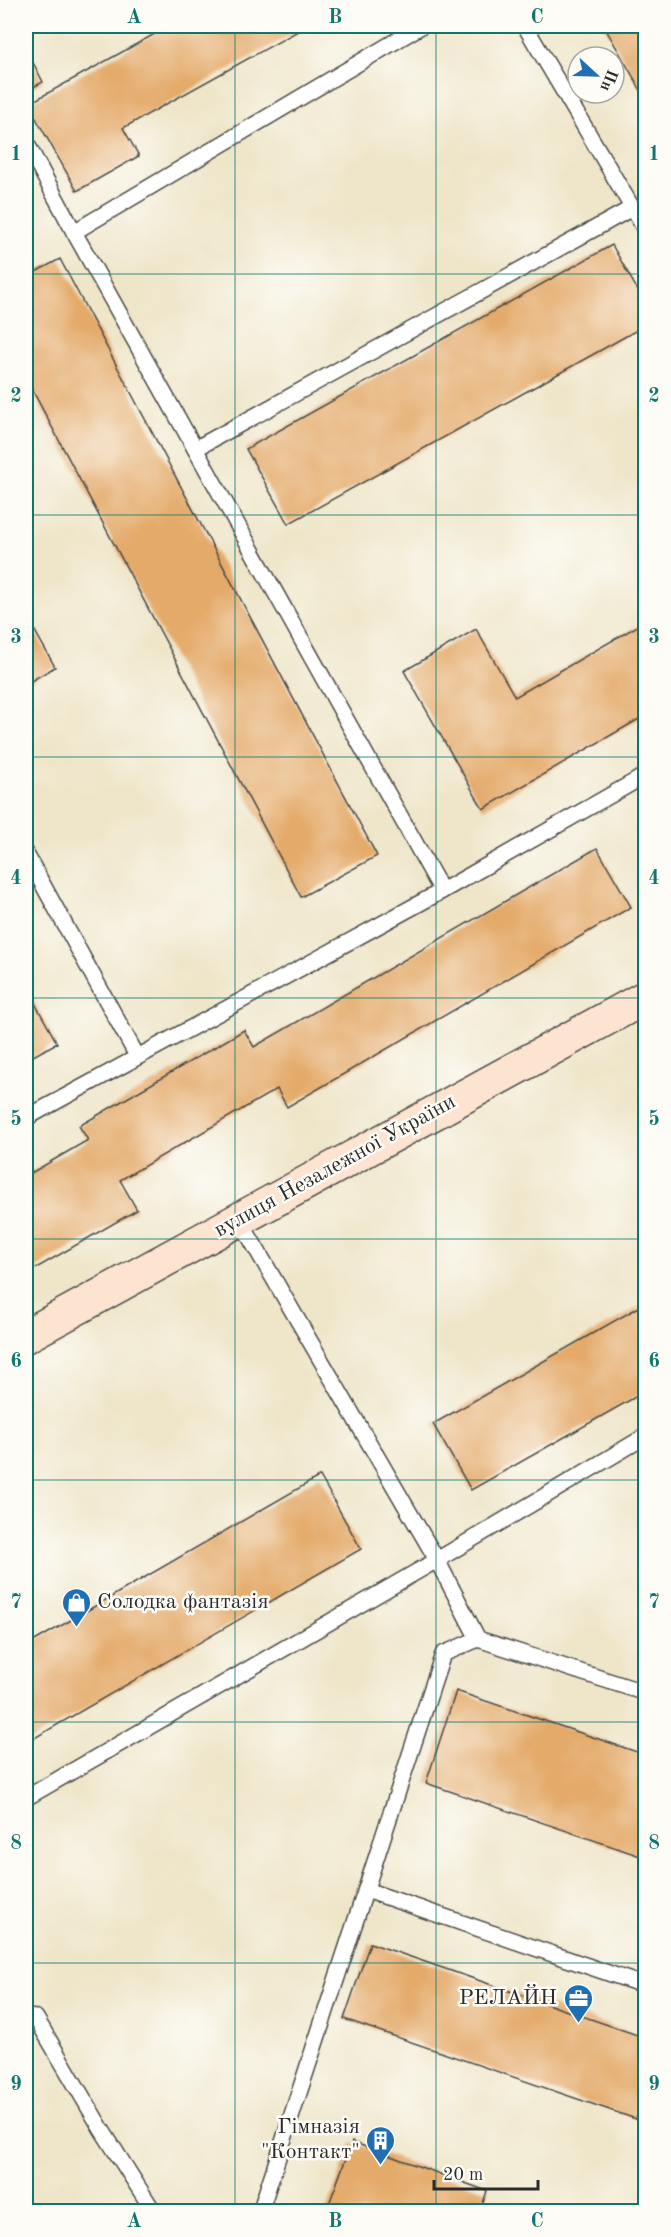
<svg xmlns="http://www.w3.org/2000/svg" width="671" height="2237" font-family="'Old Standard TT',serif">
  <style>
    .building { fill: #e4aa6b }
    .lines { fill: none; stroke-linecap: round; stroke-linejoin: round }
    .lane-casing { stroke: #484743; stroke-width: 18 }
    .secondary-casing { stroke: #484743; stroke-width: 36 }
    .lane { stroke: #fff; stroke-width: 15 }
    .secondary { stroke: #fde4d1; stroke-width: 33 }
    .grid { fill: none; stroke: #0f766e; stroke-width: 1.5; stroke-opacity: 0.55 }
    .labels { text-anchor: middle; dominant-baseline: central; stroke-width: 5; stroke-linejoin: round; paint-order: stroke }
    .street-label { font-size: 22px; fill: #2b2b2b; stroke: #fdfcf7 }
    .poi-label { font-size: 22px; fill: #2b2b2b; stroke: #fdfcf7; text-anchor: end }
    .neatline { fill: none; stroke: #0f766e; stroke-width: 2 }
    .grid-label { font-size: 20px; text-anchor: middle; font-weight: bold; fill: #0f766e }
  </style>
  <rect width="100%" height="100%" fill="#fdfcf7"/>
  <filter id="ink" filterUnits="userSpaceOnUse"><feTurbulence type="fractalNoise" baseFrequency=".0167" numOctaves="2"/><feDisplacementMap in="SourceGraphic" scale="12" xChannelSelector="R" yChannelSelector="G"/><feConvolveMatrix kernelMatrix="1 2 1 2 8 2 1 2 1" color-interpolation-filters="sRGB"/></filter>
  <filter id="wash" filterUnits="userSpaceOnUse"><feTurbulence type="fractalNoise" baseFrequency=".008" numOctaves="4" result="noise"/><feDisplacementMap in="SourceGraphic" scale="24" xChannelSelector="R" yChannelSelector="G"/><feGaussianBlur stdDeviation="1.35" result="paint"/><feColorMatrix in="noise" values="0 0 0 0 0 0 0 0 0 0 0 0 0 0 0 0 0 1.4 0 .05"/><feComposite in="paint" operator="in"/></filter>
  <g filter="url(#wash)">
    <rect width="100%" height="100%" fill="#efe6ca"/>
    <g id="blocks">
      <g class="building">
        <polygon points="169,26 307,26 123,128 139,156 77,191 28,104"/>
        <polygon points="604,26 646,26 646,99"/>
        <polygon points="26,49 43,82 26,91"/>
        <polygon points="612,245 646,305 646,325 288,524 246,449"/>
        <polygon points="60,259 377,856 301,897 26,378 26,277"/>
        <polygon points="26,615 55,667 26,684"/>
        <polygon points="646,621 646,715 483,809 404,671 476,629 515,697"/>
        <polygon points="597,848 631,907 287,1107 277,1089 120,1180 137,1210 26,1274 26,1176 88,1140 79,1126 244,1030 254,1047"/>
        <polygon points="26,987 57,1043 26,1060"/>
        <polygon points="646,1303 646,1391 471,1490 433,1424"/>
        <polygon points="320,1476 361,1549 26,1743 26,1646"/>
        <polygon points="456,1691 646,1755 646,1858 426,1783"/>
        <polygon points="370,1943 646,2038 646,2093 636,2119 344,2019"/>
        <polygon points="352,2142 487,2191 480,2212 326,2212"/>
      </g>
    </g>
  </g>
  <g filter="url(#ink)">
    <use href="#blocks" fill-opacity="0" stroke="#484743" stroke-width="1.5"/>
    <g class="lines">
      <defs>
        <g id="lane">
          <polyline points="525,26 646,231"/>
          <polyline points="26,142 74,232 421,26"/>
          <polyline points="74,232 442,891"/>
          <polyline points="195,449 632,208"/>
          <polyline points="26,854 137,1056"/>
          <polyline points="26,1118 442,891 646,775"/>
          <polyline points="646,1436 437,1560 478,1639 646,1693"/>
          <polyline points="26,1798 437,1560 239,1219"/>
          <polyline points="366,1890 646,1986"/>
          <polyline points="26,2017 36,2018 102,2130 154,2212"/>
          <polyline points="260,2212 443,1654 478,1639"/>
        </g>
        <polyline id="secondary" points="26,1336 646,997"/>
      </defs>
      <use href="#lane" class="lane-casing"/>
      <use href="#secondary" class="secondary-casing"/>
      <use href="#lane" class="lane"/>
      <use href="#secondary" class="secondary"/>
    </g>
  </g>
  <path class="grid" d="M235 26V2212M436 26V2212M26 274H646M26 515H646M26 757H646M26 998H646M26 1239H646M26 1480H646M26 1722H646M26 1963H646"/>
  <defs>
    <symbol id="shop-pin" viewBox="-11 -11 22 30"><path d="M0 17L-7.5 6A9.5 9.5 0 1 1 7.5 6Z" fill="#1f6fb2" stroke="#fdfcf7"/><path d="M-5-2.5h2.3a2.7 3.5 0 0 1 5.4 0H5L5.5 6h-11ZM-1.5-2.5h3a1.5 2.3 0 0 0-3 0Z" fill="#fff"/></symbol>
    <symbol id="office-pin" viewBox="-11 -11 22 30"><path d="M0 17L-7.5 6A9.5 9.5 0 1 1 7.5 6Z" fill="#1f6fb2" stroke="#fdfcf7"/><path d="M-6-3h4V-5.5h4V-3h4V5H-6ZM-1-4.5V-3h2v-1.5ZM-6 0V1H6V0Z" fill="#fff"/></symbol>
    <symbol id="building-pin" viewBox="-11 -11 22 30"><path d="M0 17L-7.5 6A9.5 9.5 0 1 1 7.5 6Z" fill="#1f6fb2" stroke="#fdfcf7"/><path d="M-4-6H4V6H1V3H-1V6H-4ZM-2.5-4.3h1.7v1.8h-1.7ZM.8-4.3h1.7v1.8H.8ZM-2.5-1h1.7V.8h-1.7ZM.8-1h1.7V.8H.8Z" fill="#fff"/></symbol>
  </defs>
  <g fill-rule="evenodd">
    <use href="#shop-pin" x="60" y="1586" width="33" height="45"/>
    <use href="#office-pin" x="562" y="1982" width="33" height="45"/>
    <use href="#building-pin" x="364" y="2124" width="33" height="45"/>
  </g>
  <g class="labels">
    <g class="street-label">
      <text transform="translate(335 1166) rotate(-29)">вулиця Незалежної України</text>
    </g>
    <g class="poi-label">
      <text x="97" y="1602" text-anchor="start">Солодка фантазія</text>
      <text x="557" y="1998">РЕЛАЙН</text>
      <text x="360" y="2127">Гімназія<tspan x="360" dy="25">"Контакт"</tspan></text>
    </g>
  </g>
  <rect width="671" height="2237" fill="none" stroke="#fdfcf7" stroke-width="66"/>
  <g transform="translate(596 75) rotate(112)"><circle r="28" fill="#fdfcf7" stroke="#a9a8a5" stroke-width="1.5"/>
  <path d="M0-4.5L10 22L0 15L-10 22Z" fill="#1f6fb2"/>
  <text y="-9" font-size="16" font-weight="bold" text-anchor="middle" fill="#2b2b2b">Пн</text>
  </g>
  <path d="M434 2180v9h104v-9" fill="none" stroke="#2b2b2b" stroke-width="3"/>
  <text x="443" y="2180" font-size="18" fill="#2b2b2b" stroke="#fdfcf7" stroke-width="4.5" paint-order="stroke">20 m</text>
  <rect x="33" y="33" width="605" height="2171" class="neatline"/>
  <g class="grid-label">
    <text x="134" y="23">A</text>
    <text x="335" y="23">B</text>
    <text x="537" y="23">C</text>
    <text x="16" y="160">1</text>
    <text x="654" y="160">1</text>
    <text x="16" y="402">2</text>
    <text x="654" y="402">2</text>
    <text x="16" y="643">3</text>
    <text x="654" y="643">3</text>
    <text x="16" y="884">4</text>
    <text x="654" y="884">4</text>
    <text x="16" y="1125">5</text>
    <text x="654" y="1125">5</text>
    <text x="16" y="1367">6</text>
    <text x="654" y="1367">6</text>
    <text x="16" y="1608">7</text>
    <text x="654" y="1608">7</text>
    <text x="16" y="1849">8</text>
    <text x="654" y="1849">8</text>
    <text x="16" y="2090">9</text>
    <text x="654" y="2090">9</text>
    <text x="134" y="2227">A</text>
    <text x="335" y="2227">B</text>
    <text x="537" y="2227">C</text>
  </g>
</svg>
